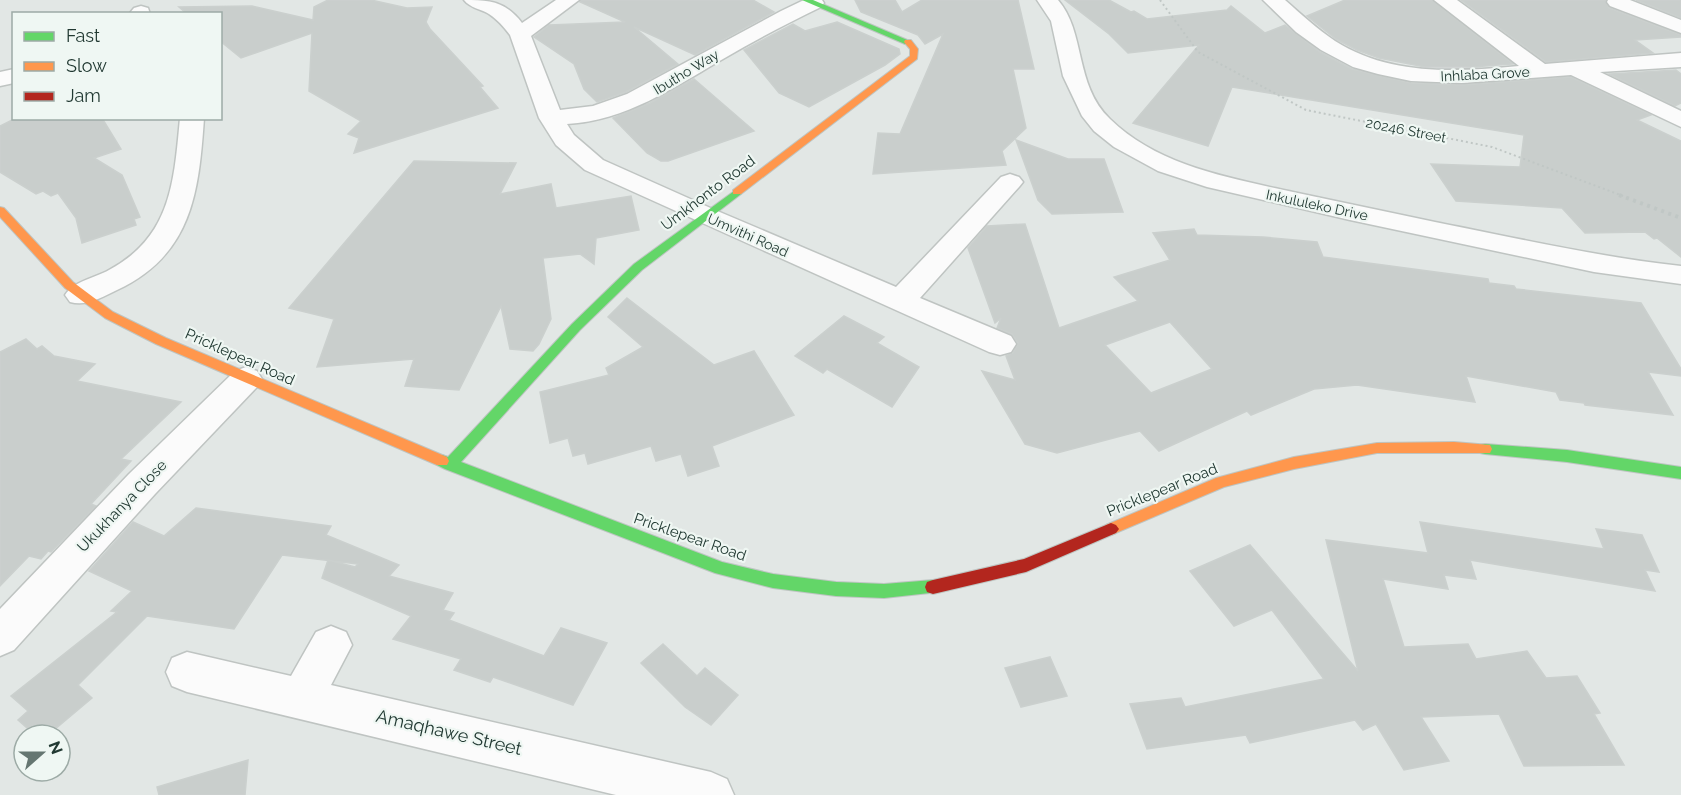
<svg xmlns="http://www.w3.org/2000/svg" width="1681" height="795" font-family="Raleway,sans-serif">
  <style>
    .building { fill: #c9cecc; stroke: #cbd0ce; stroke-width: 1.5; fill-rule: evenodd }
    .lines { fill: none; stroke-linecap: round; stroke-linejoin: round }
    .street-casing { stroke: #bfc4c2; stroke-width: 3 }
    .fast-casing { stroke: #bec5c2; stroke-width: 2 }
    .slow-casing { stroke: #bec5c2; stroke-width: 2 }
    .jam-casing { stroke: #bec5c2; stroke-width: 2 }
    .path-far1 { stroke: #c0c7c5; stroke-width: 2; stroke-dasharray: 2 3; stroke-linecap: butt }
    .path { stroke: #c0c7c5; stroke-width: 4; stroke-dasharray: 3 4.5; stroke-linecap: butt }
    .street { fill: #fbfbfb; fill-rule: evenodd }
    .fast { fill: #63d668; fill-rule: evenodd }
    .slow { fill: #ff974d; fill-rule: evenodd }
    .jam { fill: #b3261e; fill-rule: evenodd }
    .labels { text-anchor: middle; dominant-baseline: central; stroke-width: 4.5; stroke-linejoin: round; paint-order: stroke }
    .far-street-label { font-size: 14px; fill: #213932; stroke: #eff7f3 }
    .street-label { font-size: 15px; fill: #213932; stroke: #eff7f3 }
    .near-street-label { font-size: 18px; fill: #213932; stroke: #eff7f3 }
  </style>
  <rect width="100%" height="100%" fill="#e2e7e5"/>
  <g class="building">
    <polygon points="328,0 371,0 407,8 432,7 426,22 430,29 483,86 480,87 498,108 354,153 359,138 348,134 361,121 309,91 312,33 241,58 220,41 220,14 187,14 179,7 252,6 313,20 314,7"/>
    <polygon points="581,0 753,0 774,12 695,55 634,27 678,64 626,92 597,102 584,89 574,64 534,37 549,25 625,22 580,2"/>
    <polygon points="855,0 895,0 902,12 922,0 1018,0 1034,69 1013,69 1026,128 1002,151 1006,165 873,174 878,133 900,134 943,34 925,44 918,35 861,12"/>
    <polygon points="1065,0 1109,0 1131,12 1134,11 1147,19 1227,10 1231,6 1265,33 1285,25 1320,52 1352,69 1411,83 1462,85 1571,77 1651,115 1637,120 1681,141 1681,257 1657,238 1654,239 1645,232 1585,233 1562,208 1456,201 1431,164 1520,167 1524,135 1232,87 1208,146 1133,123 1199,45 1128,53 1109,34"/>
    <polygon points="1345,0 1432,0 1513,64 1472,67 1425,67 1379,58 1357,50 1336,39 1307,16"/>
    <polygon points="1461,0 1605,0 1609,8 1681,35 1681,37 1635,40 1653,53 1546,62"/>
    <polygon points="1636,0 1681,0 1681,18"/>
    <polygon points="837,22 899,49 900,54 885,65 809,107 779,93 744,50 793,24 805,31"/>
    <polygon points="1676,70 1681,74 1681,103 1675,106 1609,74"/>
    <polygon points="694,79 754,131 668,161 661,161 647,153 613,118 650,103"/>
    <polygon points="16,118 102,118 121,149 94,158 122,175 140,217 134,219 136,225 82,243 76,218 58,193 51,196 43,191 36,194 0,172 0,126"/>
    <polygon points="1016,140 1068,159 1104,159 1123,212 1052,214 1038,200"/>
    <polygon points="414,161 516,163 500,194 551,184 556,208 631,196 639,230 596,238 594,264 580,254 543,258 551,319 539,344 533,351 510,349 501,306 459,390 405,386 414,359 317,367 334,319 289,308"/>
    <path d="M1025 224 1059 328 1138 301 1114 277 1170 260 1153 233 1194 229 1197 235 1263 237 1317 242 1323 257 1488 279 1489 283 1514 286 1516 289 1641 303 1681 369V376L1648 372 1673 415 1585 405 1584 403 1560 400 1556 392 1466 376 1475 402 1357 385 1314 389 1251 415 1247 411 1159 451 1140 431 1057 453 1025 444 982 371 1015 380 1006 356 1013 353 1018 343 1012 334 997 328 1001 318 995 323 968 248 987 226ZM1170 322 1212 369 1151 393 1105 345Z"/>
    <polygon points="627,298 714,365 754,351 794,415 712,446 719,466 688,476 681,454 656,461 651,446 588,464 585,453 573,456 568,438 550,443 540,392 609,375 606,368 643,347 608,317"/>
    <polygon points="844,316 884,337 877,343 919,367 892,407 827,369 823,373 795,356"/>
    <polygon points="26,339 37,349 42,346 54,356 95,364 77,381 181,402 121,459 131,461 91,504 96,506 51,552 48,551 41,559 29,556 0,586 0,352"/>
    <polygon points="196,508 331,526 326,535 399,565 389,576 453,593 443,610 454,613 449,620 544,656 561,628 607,643 573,705 493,677 490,682 454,670 461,659 393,639 411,616 322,578 328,560 355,567 358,564 282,555 234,629 147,616 78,685 92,698 48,735 35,735 18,720 28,711 11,696 117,612 111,611 132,591 89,571 133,522 164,536"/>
    <polygon points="1420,522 1604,549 1596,529 1642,535 1659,572 1645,570 1655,591 1470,560 1476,579 1444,575 1448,589 1383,579 1404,647 1468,644 1476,659 1527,651 1546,678 1577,676 1600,713 1594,714 1624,765 1524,766 1499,714 1421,717 1449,761 1404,770 1376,724 1363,730 1355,720 1250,743 1246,735 1147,749 1130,704 1181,698 1185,707 1324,679 1272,610 1234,626 1190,571 1250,545 1358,671 1326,540 1428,553"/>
    <polygon points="663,644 697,676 705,668 738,695 711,725 685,707 641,663"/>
    <polygon points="1050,657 1067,696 1021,707 1005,668"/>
    <polygon points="248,760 245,795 159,795 157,787"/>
  </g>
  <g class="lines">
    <defs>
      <g id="street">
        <path d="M464 0C490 0 505 1 522 23L556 0H579L531 36 560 110 593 106 627 94 781 11 804 0H822L824 3 821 7C788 23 755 40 723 59 674 87 626 121 567 124L574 135 603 160 715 210 896 287 1001 177 1010 174 1019 177 1023 182 1019 187 920 298 1011 336 1016 344 1011 352 1000 355 989 352 585 170 556 145 539 118 510 35C504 27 498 20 489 14 481 9 470 8 464 0Z"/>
        <path d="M1037 0H1058C1086 32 1074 85 1110 119 1158 166 1230 178 1293 192 1340 202 1388 212 1435 222 1517 238 1598 257 1681 266V284L1594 272 1350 220 1207 187 1158 171 1114 147 1094 131 1082 116 1063 76 1051 21Z"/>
        <path d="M1263 0H1285C1301 14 1317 29 1335 41 1390 76 1457 72 1519 66L1434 0H1457L1545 64 1681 53V67L1600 72 1681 111V127L1571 75 1462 83 1411 81 1378 74 1353 67 1321 50 1296 32Z"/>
        <polygon points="1608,0 1630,0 1681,20 1681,33 1610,6 1607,2"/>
        <polygon points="141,6 148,8 150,14 129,14 134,8"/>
        <polygon points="14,69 14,83 0,86 0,72"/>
        <path d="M180 118H204C199 192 192 255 117 290 102 297 87 307 70 302L65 295C74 281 95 278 109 270 171 237 174 182 180 118Z"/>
        <polygon points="246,367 257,371 262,379 257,387 155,494 14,650 0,656 0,609 129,474 235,371"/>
        <polygon points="331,626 346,632 352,645 331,685 711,772 727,779 734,795 616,795 187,692 172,686 166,672 172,658 187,652 291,676 316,632"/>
      </g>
      <g id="fast">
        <polygon points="802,0 813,0 912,42 905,44"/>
        <polygon points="737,189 741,190 741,194 642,270 580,330 461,462 722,562 773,574 836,582 884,584 933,580 939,582 941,587 939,592 884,598 836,596 773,588 715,573 445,469 437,465 435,461 437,457 442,455 448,457 572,324 634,264"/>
        <polygon points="1485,444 1567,450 1681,467 1681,479 1567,462 1485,454 1480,453 1478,449 1480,445"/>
      </g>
      <g id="slow">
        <polygon points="905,40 911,40 918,49 917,59 741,194 733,194 733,190 910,56 910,49 904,42"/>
        <polygon points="0,207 4,208 73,282 113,312 166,338 447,457 449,461 447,465 437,465 156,344 105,318 65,288 0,217"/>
        <polygon points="1454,442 1490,445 1492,449 1490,453 1377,453 1294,469 1224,487 1111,535 1106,533 1103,529 1106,525 1216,478 1294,457 1377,443"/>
      </g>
      <polygon id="jam" points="1111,523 1116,525 1119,529 1116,533 1026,572 933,594 927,592 925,587 927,582 933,580 1024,559"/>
    </defs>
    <use href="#street" class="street-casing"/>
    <use href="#fast" class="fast-casing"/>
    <use href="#slow" class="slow-casing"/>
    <use href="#jam" class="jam-casing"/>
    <polyline class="path-far1" points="1160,0 1198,52 1306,110 1492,147 1623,196"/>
    <polyline class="path" points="1619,195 1681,218"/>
    <use href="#street" class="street"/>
    <use href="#fast" class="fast"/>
    <use href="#slow" class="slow"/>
    <use href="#jam" class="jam"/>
  </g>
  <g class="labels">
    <g class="far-street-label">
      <text transform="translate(686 72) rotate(-31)">Ibutho Way</text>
      <text transform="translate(1485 74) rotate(-3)">Inhlaba Grove</text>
      <text transform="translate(1406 130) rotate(11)">20246 Street</text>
      <text transform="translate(1317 205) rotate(12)">Inkululeko Drive</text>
      <text transform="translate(748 235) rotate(24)">Umvithi Road</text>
    </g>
    <g class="street-label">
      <text transform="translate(708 193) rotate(-37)">Umkhonto Road</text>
      <text transform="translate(240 357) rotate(24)">Pricklepear Road</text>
      <text transform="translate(1162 490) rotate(-22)">Pricklepear Road</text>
      <text transform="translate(122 506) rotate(-46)">Ukukhanya Close</text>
      <text transform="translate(690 537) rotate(19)">Pricklepear Road</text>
    </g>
    <g class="near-street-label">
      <text transform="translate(449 732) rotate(13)">Amaqhawe Street</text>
    </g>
  </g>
  <rect x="12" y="12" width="210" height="108" fill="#eff7f3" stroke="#9daba6" stroke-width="1.5"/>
  <rect x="24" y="32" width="30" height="9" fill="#63d668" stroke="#9daba6" stroke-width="1.5"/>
  <text x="66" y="42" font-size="18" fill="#213932">Fast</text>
  <rect x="24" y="62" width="30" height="9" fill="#ff974d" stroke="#9daba6" stroke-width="1.5"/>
  <text x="66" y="72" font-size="18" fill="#213932">Slow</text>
  <rect x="24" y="92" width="30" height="9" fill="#b3261e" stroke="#9daba6" stroke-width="1.5"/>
  <text x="66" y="102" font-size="18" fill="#213932">Jam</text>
  <g transform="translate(42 753) rotate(69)"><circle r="28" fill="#eff7f3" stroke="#9daba6" stroke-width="1.5"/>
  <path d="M0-4.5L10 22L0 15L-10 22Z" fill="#657671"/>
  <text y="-9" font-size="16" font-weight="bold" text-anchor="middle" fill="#213932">N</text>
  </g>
</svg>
